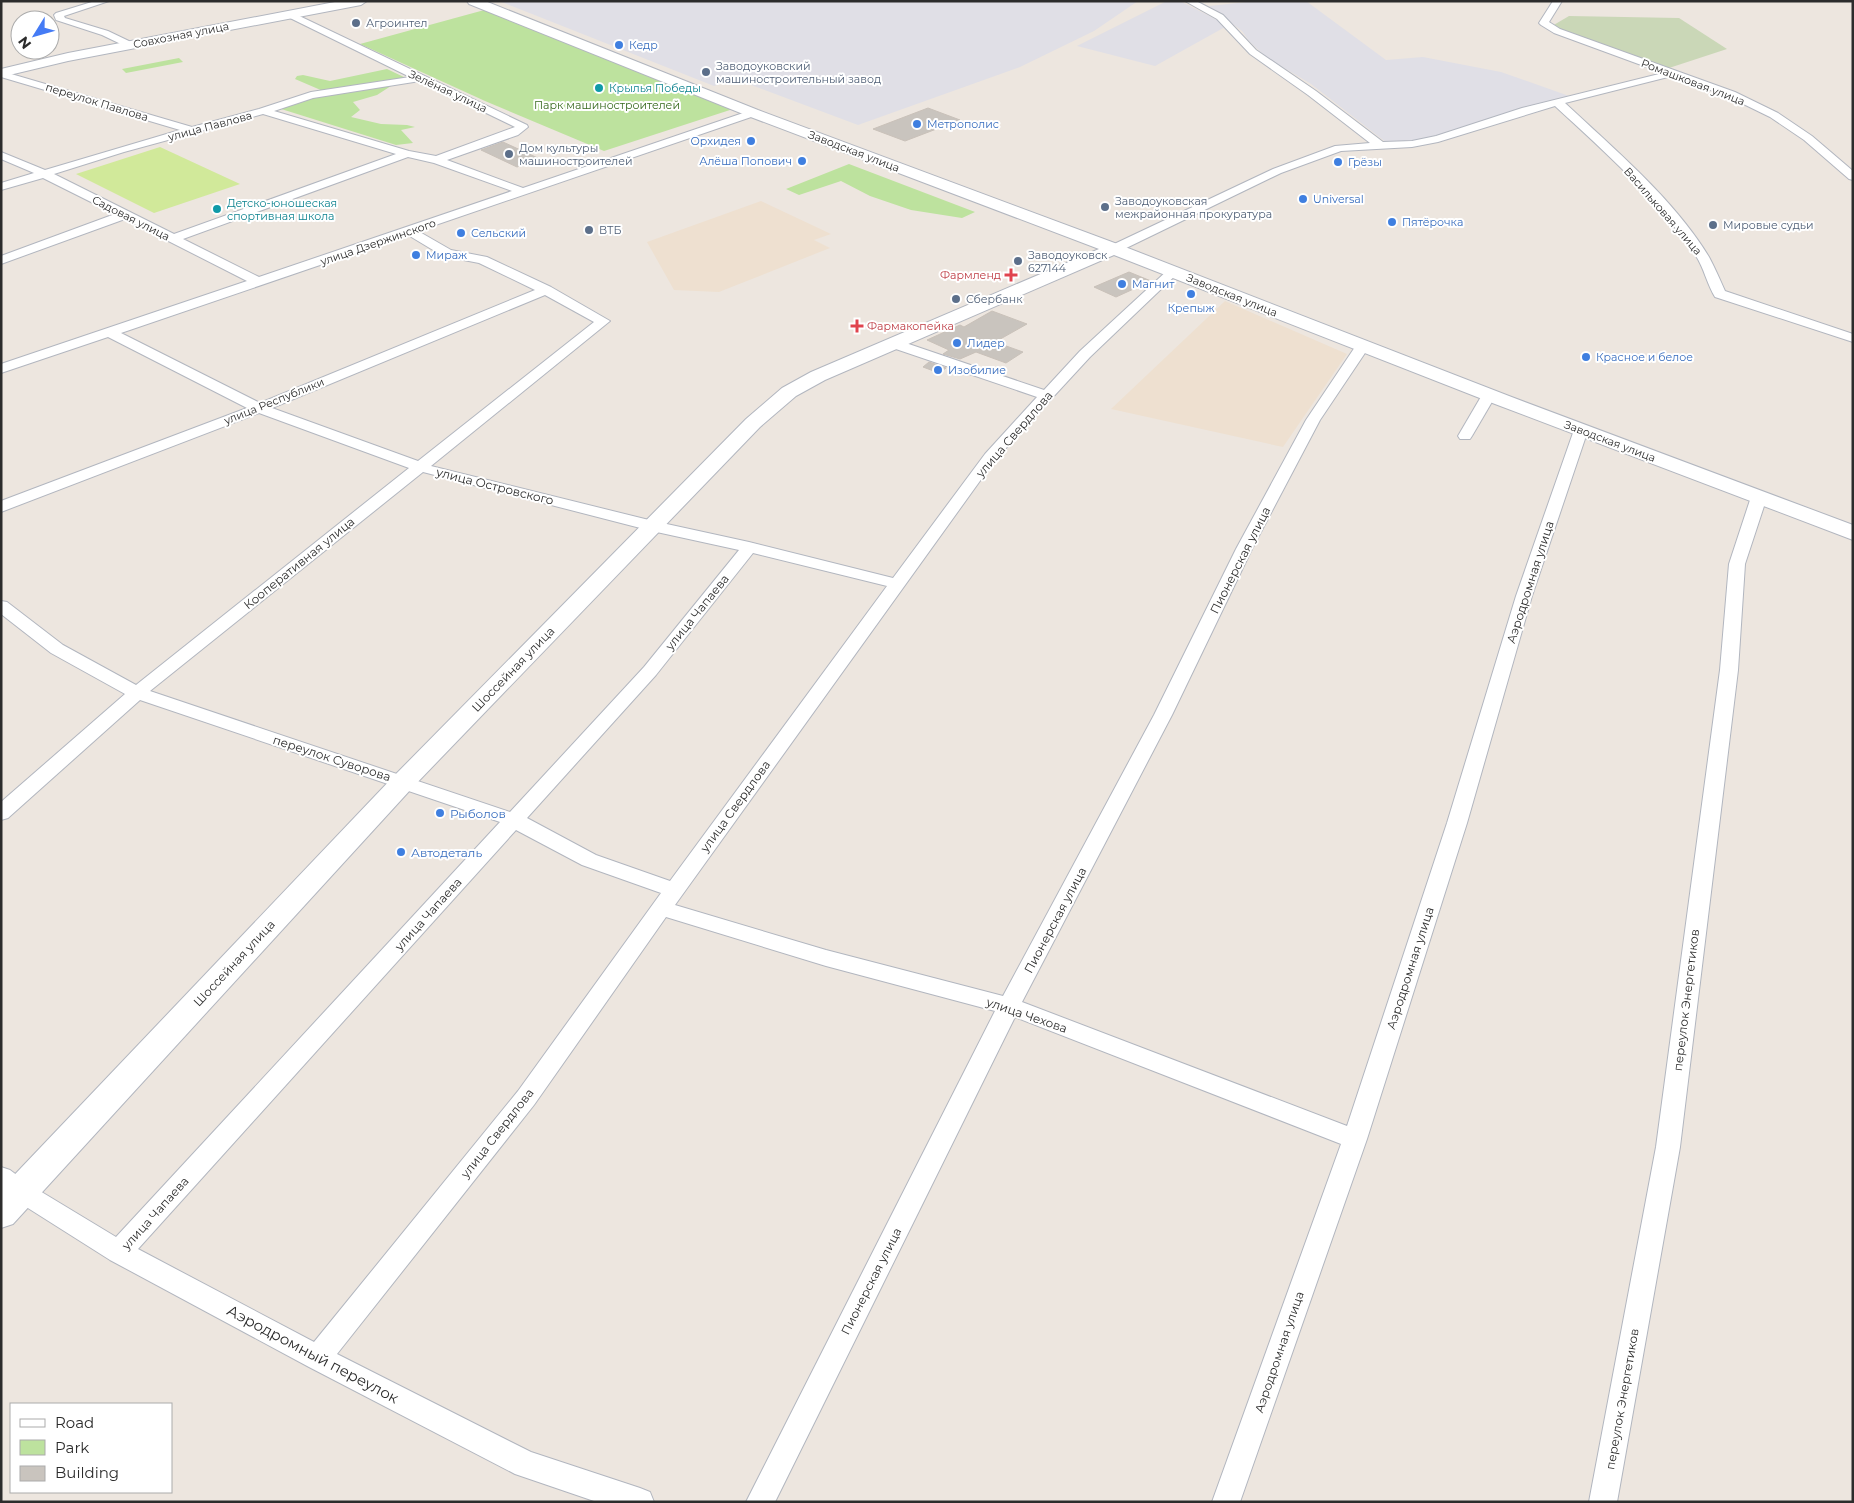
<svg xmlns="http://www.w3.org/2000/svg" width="1854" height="1503" font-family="Montserrat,sans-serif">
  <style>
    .industrial { fill: #e0dfe6 }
    .education { fill: #eee0d0 }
    .green { fill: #bde29e }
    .cemetery { fill: #cad7b7 }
    .pitch { fill: #d1e99a }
    .building { fill: #c9c4be; stroke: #c9c1b9 }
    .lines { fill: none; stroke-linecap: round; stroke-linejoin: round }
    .street-casing { stroke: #b2b6bf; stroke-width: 2 }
    .secondary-casing { stroke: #b2b6bf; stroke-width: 2 }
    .street { fill: #fff; fill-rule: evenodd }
    .secondary { fill: #fff; fill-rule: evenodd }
    .service-dot { fill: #5c6f8a; stroke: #fff; stroke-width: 2 }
    .shop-dot { fill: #3f7fe0; stroke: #fff; stroke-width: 2 }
    .culture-dot { fill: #0f9aa8; stroke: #fff; stroke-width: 2 }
    .health-dot { fill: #e0444e; stroke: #fff; stroke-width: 2 }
    .labels { text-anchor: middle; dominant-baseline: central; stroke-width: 4; stroke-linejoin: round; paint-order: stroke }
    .far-service-label { font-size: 11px; fill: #4e5e75; stroke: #fff; text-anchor: start }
    .far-street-label { font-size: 11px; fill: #2c2c2c; stroke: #fff }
    .far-shop-label { font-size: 11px; fill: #366cbe; stroke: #fff; text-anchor: start }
    .far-culture-label { font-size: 11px; fill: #0d838f; stroke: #fff; text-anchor: start }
    .far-park-label { font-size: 11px; fill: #36691d; stroke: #fff }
    .far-health-label { font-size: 11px; fill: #be3a42; stroke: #fff; text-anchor: end }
    .street-label { font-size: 12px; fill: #2c2c2c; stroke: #fff }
    .shop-label { font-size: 12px; fill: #366cbe; stroke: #fff; text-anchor: start }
    .near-street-label { font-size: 15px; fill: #2c2c2c; stroke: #fff }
  </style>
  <rect width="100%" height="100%" fill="#ede6df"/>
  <g class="industrial">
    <polygon points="499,1 1138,1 1094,31 1020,67 858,125 735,79 714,86"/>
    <polygon points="1167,1 1180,1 1221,22 1225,27 1155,66 1077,46"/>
    <polygon points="1256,1 1306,1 1386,60 1423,57 1501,72 1572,97 1456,131 1408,142 1387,143 1311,84 1266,57 1249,41 1242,31 1209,6"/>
  </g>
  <g class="education">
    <polygon points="761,201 831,234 814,240 830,248 719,292 674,290 647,242"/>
    <polygon points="1225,301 1347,354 1283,447 1111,409"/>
  </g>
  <g class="green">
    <polygon points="488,9 733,109 604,151 485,101 360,44"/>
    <polygon points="179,58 183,62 126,73 122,69"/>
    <polygon points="387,69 408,79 323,91 295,79 297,76 303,75 330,81"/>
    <polygon points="394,84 377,95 353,102 360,110 351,117 381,124 407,125 415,127 401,130 413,143 396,145 278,108 306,99"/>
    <polygon points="849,164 975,212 962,218 911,210 870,196 841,181 799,195 786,189"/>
  </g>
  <polygon class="cemetery" points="1569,16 1679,18 1727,49 1669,68 1552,26"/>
  <polygon class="pitch" points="160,147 240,184 154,213 76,174"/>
  <g class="building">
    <polygon points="928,108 960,120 905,141 873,129"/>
    <polygon points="503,142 540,159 517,167 481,150"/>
    <polygon points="1129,272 1151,281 1116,297 1094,287"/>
    <polygon points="992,311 1027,324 995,342 1023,352 1006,363 976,352 960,359 943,354 949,350 927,340 960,325 964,327"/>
    <polygon points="929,362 946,368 939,373 923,367"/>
  </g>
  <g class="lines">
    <defs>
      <g id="street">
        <polygon points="95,1 109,1 64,16 65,18 108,31 133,43 133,47 127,47 102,35 56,20 54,15 56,13"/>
        <path d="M1185 1H1196L1223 15 1256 50 1316 91 1383 142 1412 141 1436 136 1522 108 1663 73 1554 33 1541 25 1539 23 1553 1H1562L1549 22 1560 29 1735 92 1778 113 1812 136 1853 171V180L1849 179 1804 140 1770 117 1727 96 1672 76 1565 103C1614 149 1674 199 1709 257 1715 268 1720 280 1725 291L1853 334V342L1715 297C1707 284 1704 268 1696 256 1658 199 1605 152 1555 106L1438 142 1412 147 1341 151 1281 173 1118 252H1110L1108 249 1110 246 1273 169 1335 146 1370 143 1308 95 1250 54 1217 19Z"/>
        <path d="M291 12 527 125 528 127 518 135 447 160 523 188 749 111H757L758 113 757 115 418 231 451 250 487 257 551 287 610 321 431 466 653 521 749 542 893 578 985 454 1037 397 887 346 885 343 887 340H897L1044 390 1080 351 1169 269H1177L1179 272 1090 357 995 460 675 905 826 950 1003 996 1154 715 1236 549 1306 420 1357 344H1367L1369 347 1320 420 1252 549 1172 715 1022 1002 1347 1126 1447 823 1516 596 1574 430 1576 427H1586L1588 430 1532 596 1467 823 1367 1139 1240 1502H1212L1341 1144 1015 1017 775 1502H746L995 1011 826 966 666 917 534 1105 337 1354 531 1452 640 1488 650 1492 654 1502H597L515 1474 309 1367 110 1260 1 1191V1167L10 1170 30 1185 116 1237 500 822 140 700 8 818 1 820V802L125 694 51 653 1 614V601L7 602 63 645 136 685 409 468 259 413 1 512V501L247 408 108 337 1 373V364L247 281 125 219 1 264V256L115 214 43 178 1 190V183L34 173 1 159V152L45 170 180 130 1 77V71L192 127 259 109 311 92 410 77 288 17 286 15ZM420 81 515 127 436 156 409 151 274 111 313 98ZM263 114 396 154 174 234 54 174 124 152ZM408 157 434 163 512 191 259 277 183 239ZM408 235 443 256 479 263 535 290 260 403 121 333ZM545 295 594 322 418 461 272 408ZM423 472 652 531 739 550 644 667 510 812 150 691ZM753 553 887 586 670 881 596 855 527 818 656 675ZM516 830 582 865 661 893 518 1091 314 1342 138 1249Z"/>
        <polygon points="1489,391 1494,392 1496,395 1472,436 1470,439 1460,439 1458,436 1482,395 1484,392"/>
        <polygon points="1759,492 1764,494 1767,497 1745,564 1738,670 1680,1147 1617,1502 1589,1502 1656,1147 1720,670 1729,564 1751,497 1754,494"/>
      </g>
      <g id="secondary">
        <polygon points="340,1 367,1 361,5 68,61 1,77 1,69 68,53"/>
        <polygon points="467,1 485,1 758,110 1120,245 1509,396 1853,525 1853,540 1495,404 1114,255 825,380 796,396 760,427 412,788 13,1224 1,1228 1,1189 394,776 746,419 782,388 811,372 1099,249 748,116 469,4"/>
      </g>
    </defs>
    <use href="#street" class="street-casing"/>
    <use href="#secondary" class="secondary-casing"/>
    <use href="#street" class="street"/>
    <use href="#secondary" class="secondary"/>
  </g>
  <g class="service-dot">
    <circle cx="356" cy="23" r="5"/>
    <circle cx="706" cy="72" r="5"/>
    <circle cx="509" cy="154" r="5"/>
    <circle cx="1105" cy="207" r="5"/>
    <circle cx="1713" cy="225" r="5"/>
    <circle cx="589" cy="230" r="5"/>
    <circle cx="1018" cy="261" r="5"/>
    <circle cx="956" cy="299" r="5"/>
  </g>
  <g class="shop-dot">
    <circle cx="619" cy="45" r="5"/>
    <circle cx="917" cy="124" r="5"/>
    <circle cx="751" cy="141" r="5"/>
    <circle cx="802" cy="161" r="5"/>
    <circle cx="1338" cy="162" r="5"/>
    <circle cx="1303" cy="199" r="5"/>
    <circle cx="1392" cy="222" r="5"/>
    <circle cx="461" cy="233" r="5"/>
    <circle cx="416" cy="255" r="5"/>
    <circle cx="1122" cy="284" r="5"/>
    <circle cx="1191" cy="294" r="5"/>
    <circle cx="957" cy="343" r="5"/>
    <circle cx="1586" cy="357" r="5"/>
    <circle cx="938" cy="370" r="5"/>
    <circle cx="440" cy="813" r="5"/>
    <circle cx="401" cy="852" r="5"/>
  </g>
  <g class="culture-dot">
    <circle cx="599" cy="88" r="5"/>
    <circle cx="217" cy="209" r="5"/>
  </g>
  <g class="health-dot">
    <path d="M1008.5 267.5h5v5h5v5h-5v5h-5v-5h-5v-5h5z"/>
    <path d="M854.5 318.5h5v5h5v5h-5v5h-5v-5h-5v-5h5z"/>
  </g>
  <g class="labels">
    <g class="far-service-label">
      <text x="366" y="23">Агроинтел</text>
      <text x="716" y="66">Заводоуковский<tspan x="716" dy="13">машиностроительный завод</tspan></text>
      <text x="519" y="148">Дом культуры<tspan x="519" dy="13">машиностроителей</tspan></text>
      <text x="1115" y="201">Заводоуковская<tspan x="1115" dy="13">межрайонная прокуратура</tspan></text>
      <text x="1723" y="225">Мировые судьи</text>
      <text x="599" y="230">ВТБ</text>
      <text x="1028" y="255">Заводоуковск<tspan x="1028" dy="13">627144</tspan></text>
      <text x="966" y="299">Сбербанк</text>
    </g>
    <g class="far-street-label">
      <text transform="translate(181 35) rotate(-11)">Совхозная улица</text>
      <text transform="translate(1693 82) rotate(21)">Ромашковая улица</text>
      <text transform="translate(448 91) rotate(25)">Зелёная улица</text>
      <text transform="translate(97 102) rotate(17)">переулок Павлова</text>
      <text transform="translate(210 126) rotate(-15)">улица Павлова</text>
      <text transform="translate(854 151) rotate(21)">Заводская улица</text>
      <text transform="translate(1663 211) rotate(49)">Васильковая улица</text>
      <text transform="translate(131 218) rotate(27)">Садовая улица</text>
      <text transform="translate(378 242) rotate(-19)">улица Дзержинского</text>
      <text transform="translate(1232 295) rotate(22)">Заводская улица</text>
      <text transform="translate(274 401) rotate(-22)">улица Республики</text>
      <text transform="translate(1610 441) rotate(21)">Заводская улица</text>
    </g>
    <g class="far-shop-label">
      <text x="629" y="45">Кедр</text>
      <text x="927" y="124">Метрополис</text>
      <text x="741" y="141" text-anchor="end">Орхидея</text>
      <text x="792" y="161" text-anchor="end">Алёша Попович</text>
      <text x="1348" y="162">Грёзы</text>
      <text x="1313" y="199">Universal</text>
      <text x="1402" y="222">Пятёрочка</text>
      <text x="471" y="233">Сельский</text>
      <text x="426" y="255">Мираж</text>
      <text x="1132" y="284">Магнит</text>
      <text x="1191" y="308" text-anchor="middle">Крепыж</text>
      <text x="967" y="343">Лидер</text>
      <text x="1596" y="357">Красное и белое</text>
      <text x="948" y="370">Изобилие</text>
    </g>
    <g class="far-culture-label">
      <text x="609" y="88">Крылья Победы</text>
      <text x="227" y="203">Детско-юношеская<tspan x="227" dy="13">спортивная школа</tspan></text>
    </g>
    <g class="far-park-label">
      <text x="607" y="105">Парк машиностроителей</text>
    </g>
    <g class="far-health-label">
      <text x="1001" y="275">Фармленд</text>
      <text x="867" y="326" text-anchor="start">Фармакопейка</text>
    </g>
    <g class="street-label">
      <text transform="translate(1014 434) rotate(-49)">улица Свердлова</text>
      <text transform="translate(495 486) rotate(14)">улица Островского</text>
      <text transform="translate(1240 560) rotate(-63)">Пионерская улица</text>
      <text transform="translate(299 563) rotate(-39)">Кооперативная улица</text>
      <text transform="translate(1530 582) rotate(-72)">Аэродромная улица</text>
      <text transform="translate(697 612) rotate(-51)">улица Чапаева</text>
      <text transform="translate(513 669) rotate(-46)">Шоссейная улица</text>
      <text transform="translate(332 758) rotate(18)">переулок Суворова</text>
      <text transform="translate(735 806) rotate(-54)">улица Свердлова</text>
      <text transform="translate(428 914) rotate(-48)">улица Чапаева</text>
      <text transform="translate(1055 920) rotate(-62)">Пионерская улица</text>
      <text transform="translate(234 963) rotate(-47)">Шоссейная улица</text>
      <text transform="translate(1410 968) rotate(-72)">Аэродромная улица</text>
      <text transform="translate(1686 1000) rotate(-83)">переулок Энергетиков</text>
      <text transform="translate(1027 1015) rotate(19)">улица Чехова</text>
      <text transform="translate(497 1133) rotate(-52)">улица Свердлова</text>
      <text transform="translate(155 1213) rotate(-48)">улица Чапаева</text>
      <text transform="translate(871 1281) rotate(-63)">Пионерская улица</text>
      <text transform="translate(1279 1352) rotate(-71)">Аэродромная улица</text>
      <text transform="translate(1622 1399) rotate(-80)">переулок Энергетиков</text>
    </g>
    <g class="shop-label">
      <text x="450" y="813">Рыболов</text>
      <text x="411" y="852">Автодеталь</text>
    </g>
    <g class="near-street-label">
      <text transform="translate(313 1354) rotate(28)">Аэродромный переулок</text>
    </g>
  </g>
  <rect width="1854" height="1503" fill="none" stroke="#2c2c2c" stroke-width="5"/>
  <rect x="10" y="1403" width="162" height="90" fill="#ffffff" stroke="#ababab"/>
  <rect x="20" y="1419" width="25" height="8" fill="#ffffff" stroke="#ababab"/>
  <text x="55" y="1428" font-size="15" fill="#2c2c2c">Road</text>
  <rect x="20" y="1440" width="25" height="15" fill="#bde29e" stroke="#ababab"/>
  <text x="55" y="1453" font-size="15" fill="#2c2c2c">Park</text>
  <rect x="20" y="1466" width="25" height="15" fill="#c9c4be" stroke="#ababab"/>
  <text x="55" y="1478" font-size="15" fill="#2c2c2c">Building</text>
  <g transform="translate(35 35) rotate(233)"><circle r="24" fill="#ffffff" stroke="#ababab"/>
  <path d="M0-4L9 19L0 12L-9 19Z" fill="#457bf5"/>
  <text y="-8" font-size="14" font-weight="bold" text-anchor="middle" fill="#2c2c2c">N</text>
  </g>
</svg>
